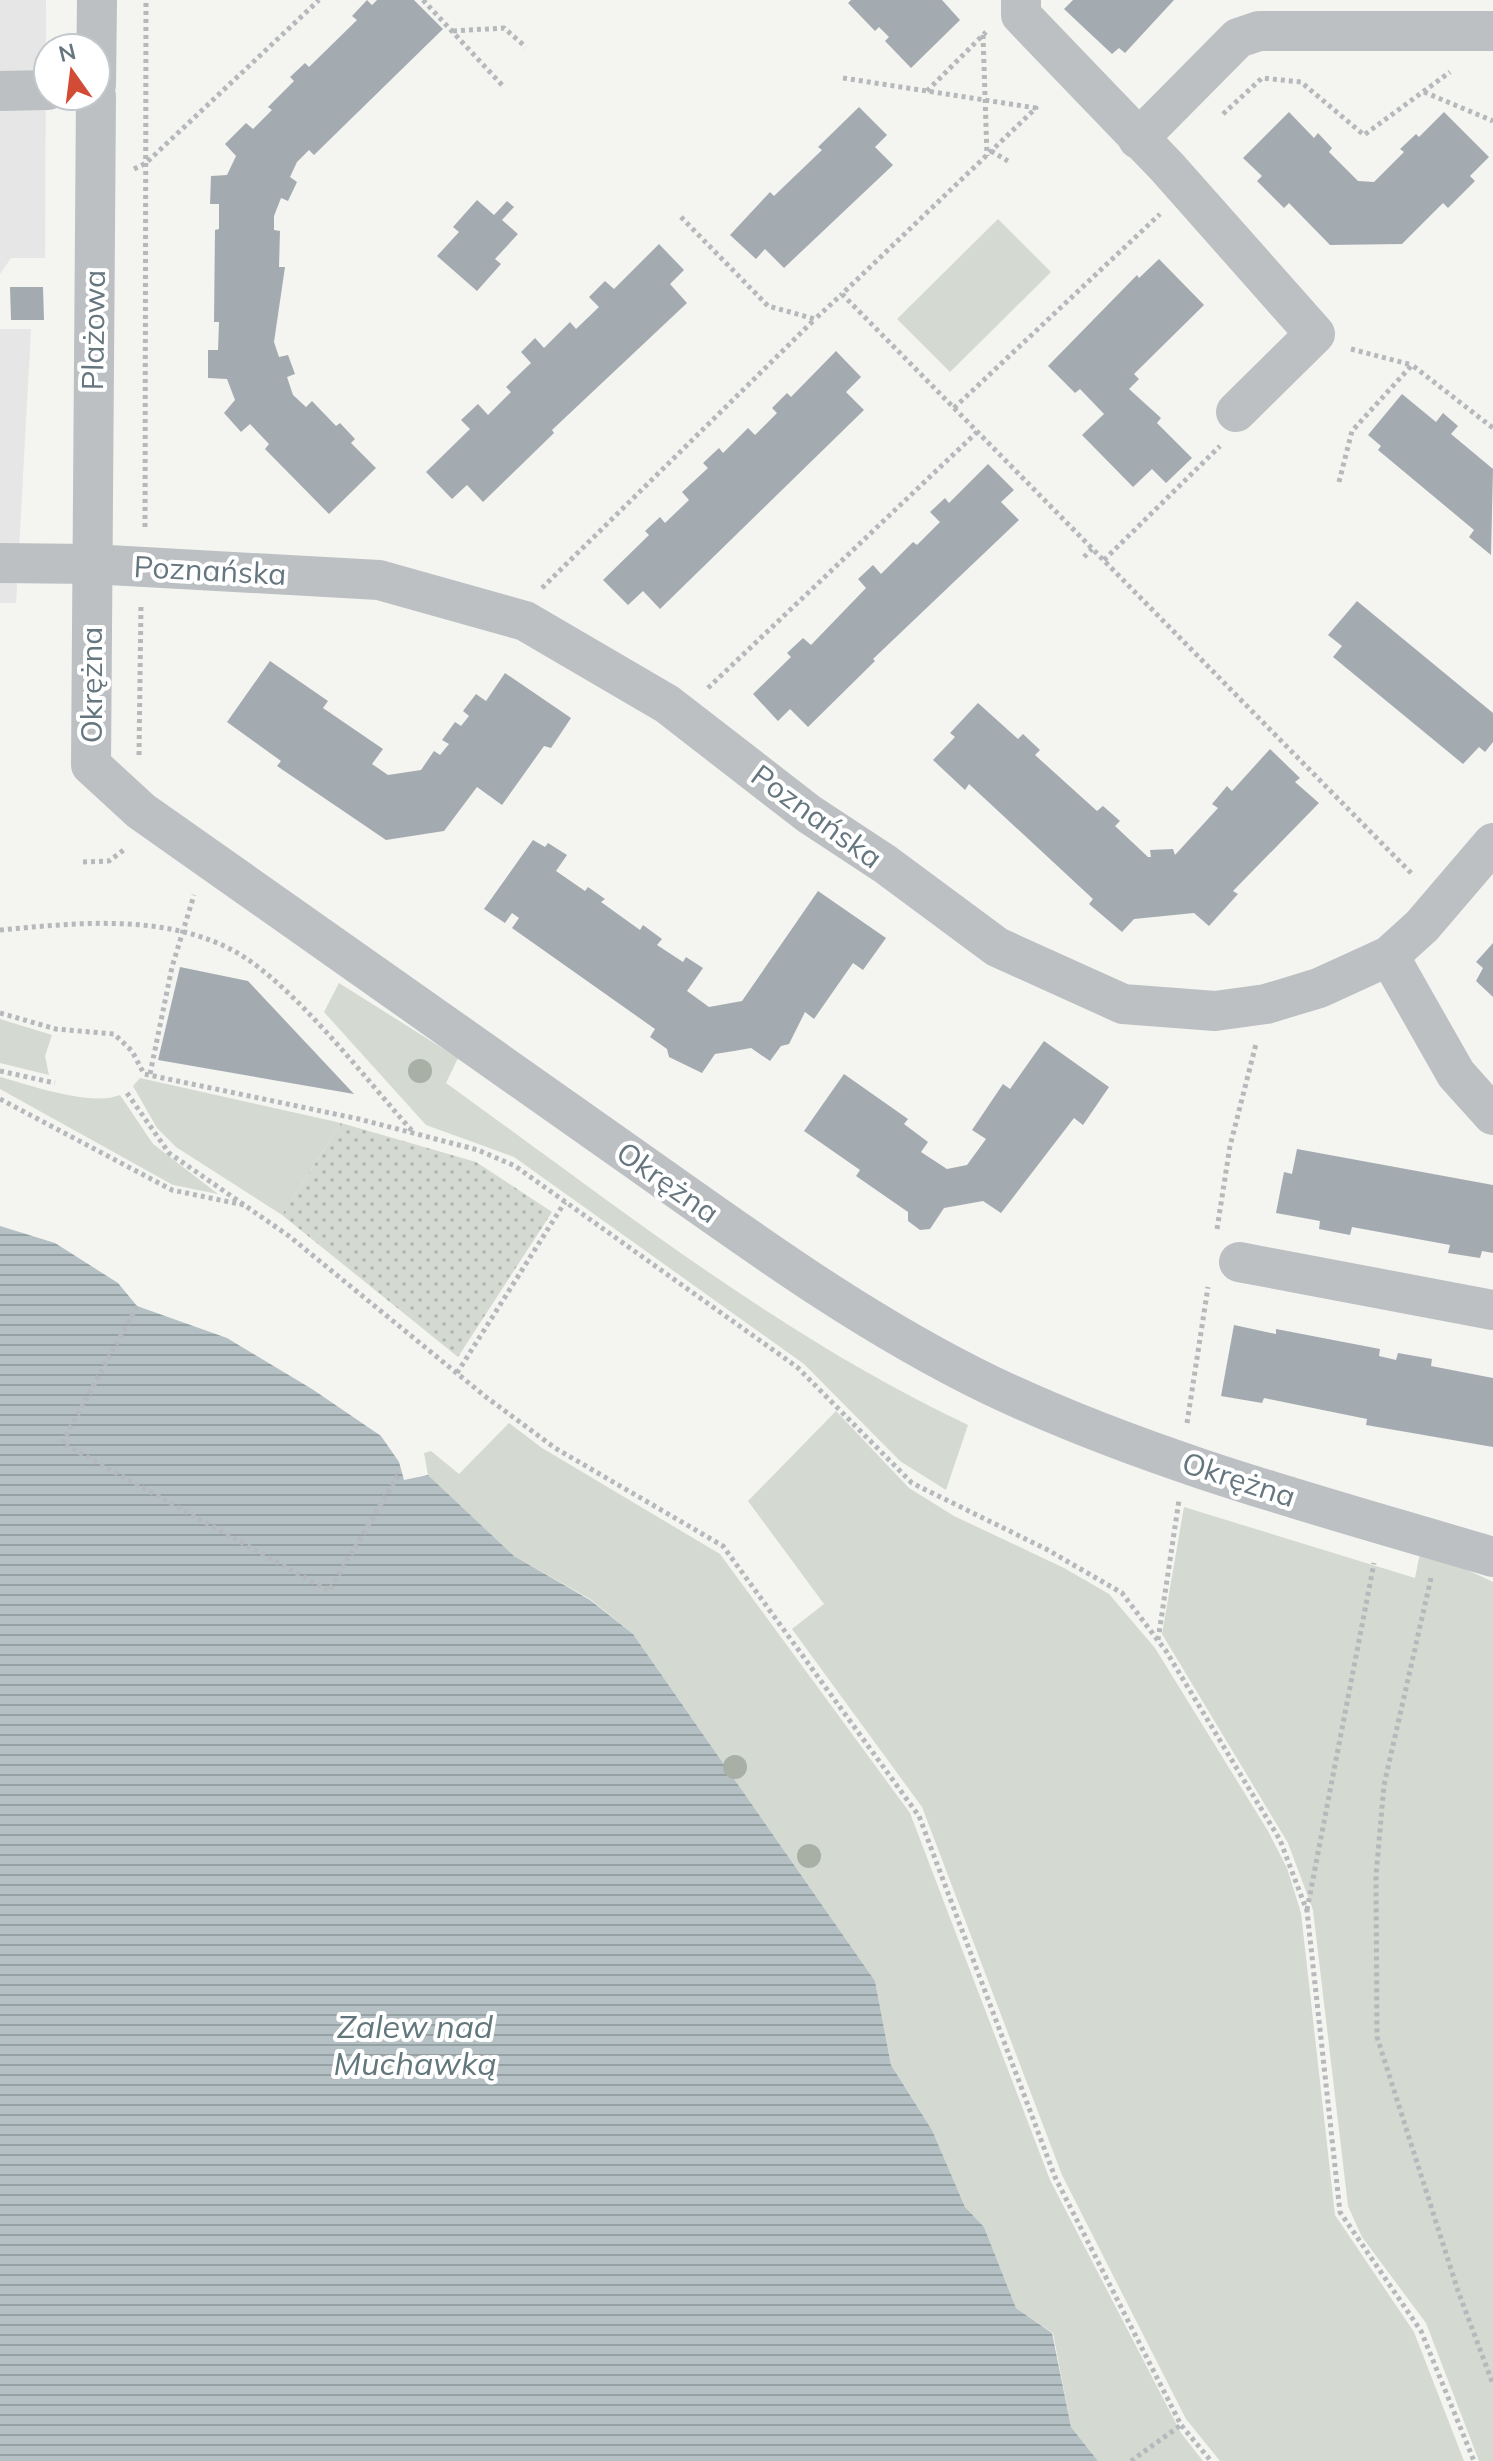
<svg xmlns="http://www.w3.org/2000/svg" width="1493" height="2461" font-family="Mulish,sans-serif">
  <style>
    .built { fill: #e5e6e5 }
    .green { fill: #d4d9d1 }
    .park { fill: url(#park-dots) }
    .water { fill: url(#water-rules) }
    .building { fill: #a4abb0 }
    .lines { fill: none; stroke-linecap: round; stroke-linejoin: round }
    .path { stroke: #b6b9bb; stroke-width: 5; stroke-dasharray: 4 4; stroke-linecap: butt }
    .minor { stroke: #bcc0c3; stroke-width: 40 }
    .tree { fill: #a8afa4 }
    .labels { text-anchor: middle; dominant-baseline: central; stroke-width: 8; stroke-linejoin: round; paint-order: stroke }
    .street-label { font-size: 30px; fill: #66767f; stroke: #fff }
    .water-label { font-size: 32px; font-style: italic; fill: #62777c; stroke: #fff }
  </style>
  <defs>
    <pattern id="park-dots" width="8" height="8" patternUnits="userSpaceOnUse" patternTransform="scale(2)"><rect width="8" height="8" fill="#d4d9d1"/><path d="M2 2h.1M6 6h.1" fill="none" stroke="#b0b5af" stroke-width="1.8" stroke-linecap="round"/></pattern>
    <pattern id="water-rules" width="6" height="5" patternUnits="userSpaceOnUse" patternTransform="scale(2)"><rect width="6" height="5" fill="#b4c0c3"/><path d="M0 2.5h6" fill="none" stroke="#96a1a4"/></pattern>
  </defs>
  <rect width="100%" height="100%" fill="#f4f4f1"/>
  <g class="built">
    <polygon points="0,0 46,0 45,258 11,258 0,274"/>
    <polygon points="0,329 31,329 16,603 0,603"/>
  </g>
  <g class="green">
    <polygon points="998,219 1051,272 950,372 897,319"/>
    <path d="M339 983 458 1058 446 1083C614 1204 780 1336 968 1425L946 1490 900 1461 804 1364 514 1157 426 1125 324 1012Z"/>
    <polygon points="0,1019 52,1035 45,1056 49,1075 0,1063"/>
    <path d="M0 1077C30 1085 91 1107 120 1095L153 1144 218 1194 173 1185 0 1089Z"/>
    <polygon points="140,1078 341,1123 282,1215 176,1147 157,1128 133,1086"/>
    <polygon points="836,1411 909,1488 954,1516 1064,1568 1109,1594 1155,1648 1268,1831 1287,1868 1301,1913 1335,2215 1414,2332 1464,2461 1220,2461 1186,2419 1062,2175 922,1807 792,1629 824,1604 748,1501"/>
    <polygon points="509,1423 542,1448 720,1554 910,1813 1050,2180 1181,2433 1203,2461 1098,2461 1071,2427 1053,2333 1016,2308 984,2227 965,2207 932,2130 891,2065 875,1981 633,1634 590,1599 514,1556 428,1475 424,1453 431,1451 459,1474"/>
    <polygon points="1184,1507 1415,1578 1420,1553 1444,1559 1493,1582 1493,2461 1479,2461 1426,2323 1362,2237 1348,2206 1313,1910 1288,1843 1162,1634"/>
  </g>
  <polygon class="park" points="341,1123 476,1162 552,1212 458,1357 282,1215"/>
  <polygon class="water" points="0,1226 55,1243 118,1283 137,1306 227,1338 312,1389 381,1436 399,1462 404,1480 428,1475 514,1556 590,1600 633,1634 875,1981 891,2065 932,2130 965,2207 984,2227 1016,2308 1052,2333 1071,2427 1098,2461 0,2461"/>
  <g class="building">
    <polygon points="367,0 372,5 377,0 414,0 443,29 314,155 309,150 297,162 290,177 297,182 288,201 281,198 274,216 274,230 280,231 279,267 285,267 274,342 279,357 288,355 295,374 287,377 293,395 306,407 312,401 336,426 340,423 355,439 351,443 376,468 329,514 265,449 269,444 250,424 241,432 224,413 235,400 227,379 208,378 208,350 218,350 219,322 214,322 215,230 219,229 219,204 210,204 211,176 227,175 236,156 225,144 246,123 253,129 272,110 268,107 294,81 290,77 305,63 309,67 357,20 352,16"/>
    <polygon points="851,0 942,0 960,20 911,68 885,41 889,37 879,27 875,31 848,3"/>
    <polygon points="1073,0 1174,0 1125,53 1119,48 1112,54 1064,9"/>
    <polygon points="859,107 887,135 875,147 893,165 784,268 765,249 756,259 730,235 770,192 774,196 822,150 818,147"/>
    <polygon points="1289,112 1314,138 1318,133 1332,148 1329,152 1358,181 1374,182 1404,152 1400,149 1416,134 1419,137 1444,112 1489,157 1470,176 1475,181 1448,208 1443,203 1402,244 1330,245 1289,203 1284,208 1257,181 1262,176 1243,158"/>
    <polygon points="477,200 494,215 507,201 514,207 502,220 518,234 495,259 501,264 477,291 437,256 459,232 453,227"/>
    <polygon points="659,244 684,270 670,284 687,303 552,430 554,433 483,502 467,485 452,499 426,472 470,429 461,420 478,404 488,415 511,392 506,387 531,363 521,352 535,338 544,348 570,322 576,329 599,307 589,297 605,281 614,289"/>
    <polygon points="1159,259 1204,305 1134,374 1139,379 1129,389 1161,418 1157,423 1192,458 1166,483 1152,469 1133,487 1082,435 1104,414 1080,389 1075,393 1048,366 1137,275 1139,278"/>
    <polygon points="10,287 43,287 44,320 11,320"/>
    <polygon points="836,351 861,377 846,392 864,410 660,609 643,591 628,605 603,580 649,535 645,531 660,517 665,523 689,500 682,492 708,468 703,463 719,448 723,453 748,428 755,435 777,413 772,408 787,393 791,397"/>
    <polygon points="1402,394 1436,422 1443,413 1458,426 1451,434 1493,469 1491,555 1469,537 1474,530 1378,450 1381,446 1368,435"/>
    <polygon points="988,464 1014,490 1001,502 1019,520 873,659 875,661 808,727 790,709 778,721 753,694 791,657 787,653 803,638 811,645 866,588 858,579 873,565 881,574 913,542 917,545 940,522 930,512 945,498 949,503"/>
    <polygon points="1357,601 1493,713 1493,742 1485,752 1479,747 1463,764 1333,657 1342,646 1328,635"/>
    <polygon points="270,661 328,701 323,708 383,749 372,764 388,775 421,770 434,751 440,755 449,744 442,740 455,722 461,726 469,716 463,711 476,694 486,701 505,673 571,718 551,748 544,746 502,805 477,787 444,831 386,840 277,766 281,761 227,722"/>
    <polygon points="978,703 1018,739 1023,734 1040,750 1035,755 1097,811 1103,806 1120,821 1115,826 1148,857 1151,857 1150,850 1173,849 1175,855 1218,808 1212,804 1227,786 1232,791 1270,749 1300,778 1295,782 1319,803 1233,891 1238,894 1209,926 1194,913 1134,919 1122,932 1089,904 1093,899 969,784 965,790 933,760 955,737 950,733"/>
    <polygon points="533,840 545,847 548,843 567,855 556,871 585,891 588,887 605,899 601,902 640,930 643,925 662,939 657,945 683,962 686,957 703,968 687,991 709,1007 742,1001 818,891 886,938 863,970 853,963 814,1019 805,1012 789,1044 781,1046 770,1061 751,1048 734,1051 715,1054 702,1073 669,1057 667,1049 650,1037 655,1029 512,928 519,918 512,913 505,923 484,909"/>
    <polygon points="1493,943 1493,997 1476,981 1483,968 1476,962"/>
    <polygon points="180,967 248,981 354,1094 158,1060"/>
    <polygon points="1044,1041 1109,1087 1083,1125 1074,1118 1001,1213 983,1201 944,1208 930,1229 920,1230 908,1221 908,1212 856,1176 860,1170 804,1131 844,1074 908,1119 904,1124 928,1142 921,1152 947,1169 967,1165 986,1139 972,1130 1003,1084 1010,1089"/>
    <polygon points="1297,1149 1493,1185 1493,1253 1482,1251 1480,1258 1448,1253 1450,1245 1352,1227 1350,1235 1319,1229 1320,1221 1276,1213 1284,1172 1292,1174"/>
    <polygon points="1234,1325 1276,1334 1276,1329 1380,1349 1379,1356 1396,1360 1398,1353 1432,1359 1431,1366 1493,1378 1493,1447 1366,1425 1367,1419 1298,1405 1264,1398 1262,1403 1221,1396"/>
  </g>
  <g class="lines">
    <g class="path">
      <polyline points="423,0 502,85"/>
      <polyline points="453,31 504,28 526,47"/>
      <polyline points="983,35 987,156"/>
      <polyline points="843,78 1036,108 842,294 1414,876"/>
      <polyline points="927,91 986,32"/>
      <polyline points="1424,92 1493,121"/>
      <polyline points="1223,114 1262,78 1301,82 1364,135 1450,72"/>
      <polyline points="991,151 1008,161"/>
      <polyline points="134,169 146,163 319,0"/>
      <polyline points="681,217 768,306 815,319 842,294"/>
      <polyline points="1351,349 1412,365"/>
      <polyline points="954,408 1160,214"/>
      <polyline points="1339,482 1352,431 1412,365 1493,428"/>
      <polyline points="145,527 146,0"/>
      <polyline points="1084,557 1092,549"/>
      <polyline points="1104,560 1220,446"/>
      <polyline points="542,588 815,319"/>
      <polyline points="708,688 977,432"/>
      <polyline points="139,755 141,605"/>
      <polyline points="83,862 109,861 125,849"/>
      <path d="M0 930C76 923 164 913 234 951 294 984 366 1080 414 1133"/>
      <polyline points="0,1013 56,1029 114,1034 132,1051 144,1074 359,1119 478,1150 515,1166 797,1367 912,1483 1046,1549 1122,1593 1166,1651 1280,1840 1307,1911 1340,2212 1421,2331 1474,2461"/>
      <polyline points="0,1071 55,1083"/>
      <polyline points="150,1074 172,967 194,895"/>
      <polyline points="127,1093 169,1153 289,1236 486,1397 555,1448 723,1546 919,1816 1055,2177 1181,2425 1211,2461"/>
      <polyline points="0,1099 172,1190 244,1205"/>
      <polyline points="1217,1229 1230,1146 1256,1044"/>
      <polyline points="137,1306 62,1443 329,1591 400,1472"/>
      <polyline points="457,1373 565,1202"/>
      <polyline points="1187,1423 1208,1287"/>
      <polyline points="1431,1578 1384,1785 1376,1876 1377,2037 1458,2291 1493,2384"/>
      <polyline points="1158,1640 1179,1500"/>
      <polyline points="1307,1910 1374,1563"/>
      <polyline points="1131,2461 1181,2425"/>
    </g>
    <g class="minor">
      <polyline points="1021,0 1021,15 1167,167 1315,334 1236,412"/>
      <polyline points="96,85 97,0"/>
      <polyline points="0,91 48,90"/>
      <path d="M96 96 91 765 141 811C299 922 457 1033 615 1145 736 1230 856 1320 990 1385 1149 1461 1324 1507 1493 1557"/>
      <polyline points="1138,139 1238,38 1259,31 1493,31"/>
      <polyline points="0,563 91,564 379,580 525,621 667,704 809,814 885,864 997,947 1123,1004 1215,1011 1266,1004 1319,988 1389,956 1422,926 1493,843"/>
      <polyline points="1389,956 1456,1074 1493,1115"/>
      <polyline points="1239,1262 1493,1310"/>
    </g>
  </g>
  <g class="tree">
    <circle cx="420" cy="1071" r="12"/>
    <circle cx="735" cy="1767" r="12"/>
    <circle cx="809" cy="1856" r="12"/>
  </g>
  <g class="labels">
    <g class="street-label">
      <text transform="translate(93 330) rotate(-89)">Plażowa</text>
      <text transform="translate(210 570) rotate(3)">Poznańska</text>
      <text transform="translate(91 685) rotate(-90)">Okrężna</text>
      <text transform="translate(817 816) rotate(36)">Poznańska</text>
      <text transform="translate(668 1182) rotate(35)">Okrężna</text>
      <text transform="translate(1239 1479) rotate(18)">Okrężna</text>
    </g>
    <g class="water-label">
      <text x="415" y="2026">Zalew nad<tspan x="415" dy="37">Muchawką</tspan></text>
    </g>
  </g>
  <g transform="translate(72 72) rotate(346)"><circle r="38" fill="#ffffff" stroke="#c2c8cc" stroke-width="2"/>
  <path d="M0-6L14 30L0 20L-14 30Z" fill="#d14b35"/>
  <text y="-12" font-size="22" font-weight="bold" text-anchor="middle" fill="#66767f">N</text>
  </g>
</svg>
